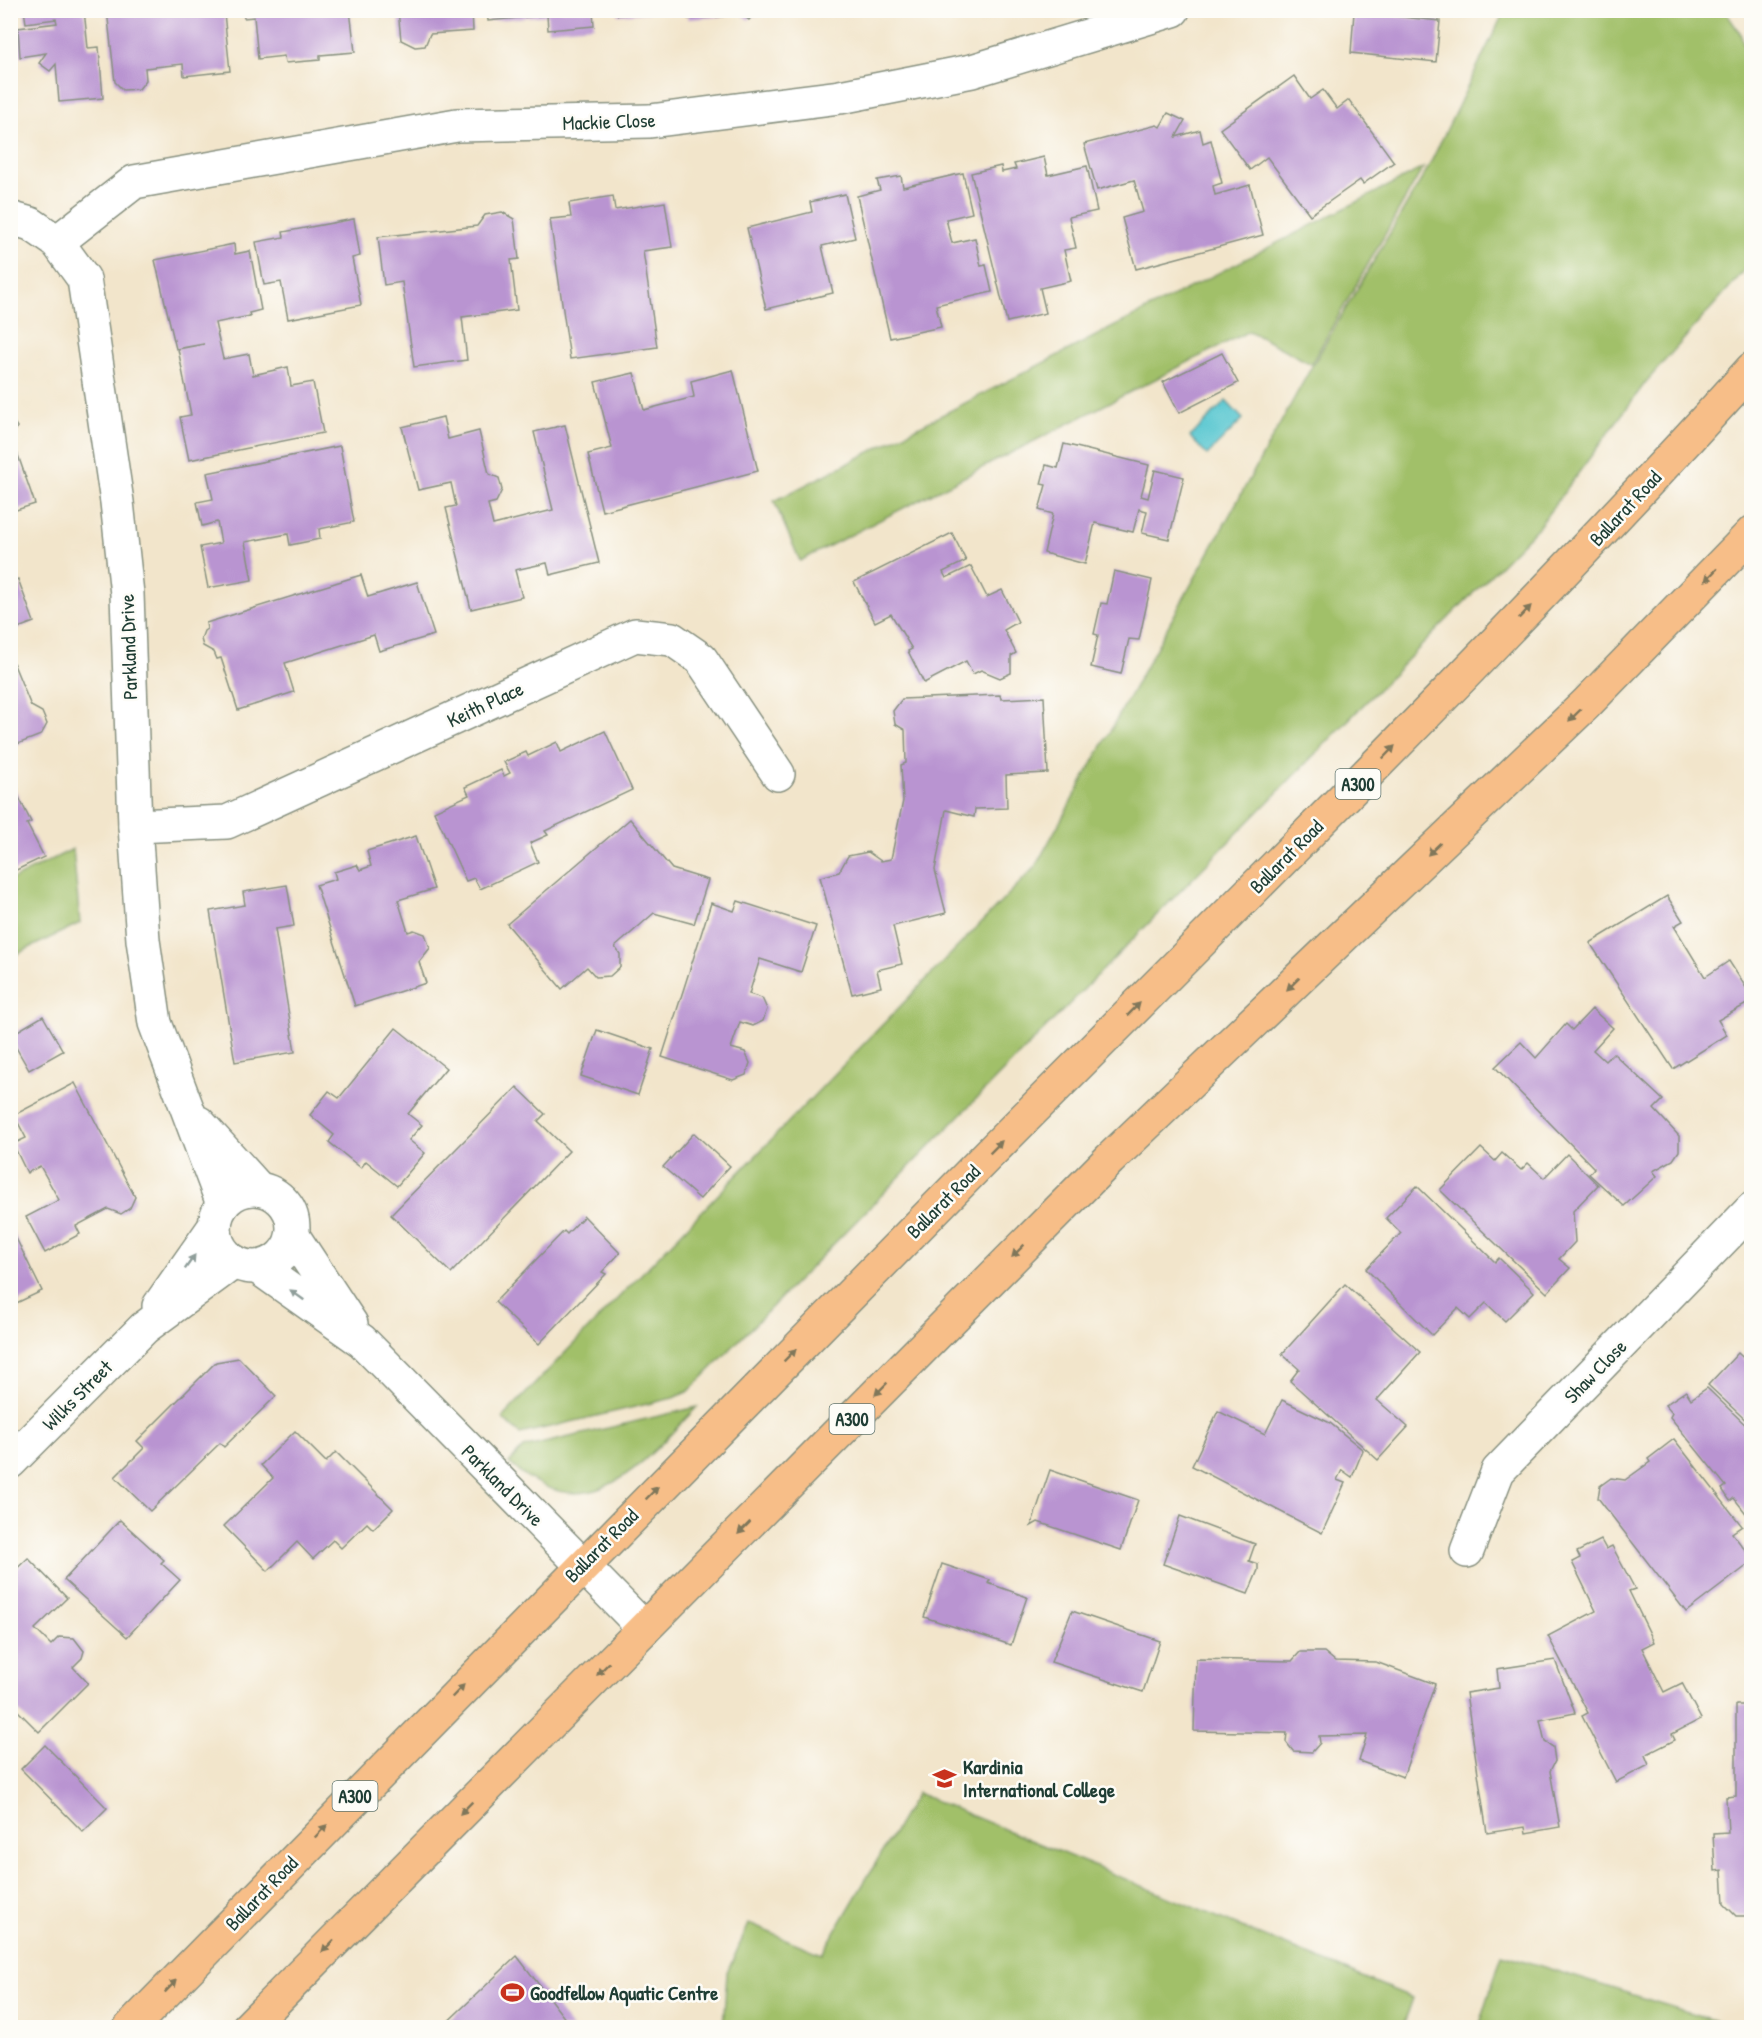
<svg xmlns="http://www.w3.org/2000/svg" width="1762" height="2038" font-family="'Patrick Hand',sans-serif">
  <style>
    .green { fill: #a1c069; stroke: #607e4e; stroke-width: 1.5 }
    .water { fill: #5bc8d1; stroke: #3d8282; stroke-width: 1.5 }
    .building { fill: #b994d1 }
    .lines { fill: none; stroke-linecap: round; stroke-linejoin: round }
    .minor-casing { stroke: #889180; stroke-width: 36 }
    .trunk-casing { stroke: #889180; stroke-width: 36 }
    .minor { stroke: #fff; stroke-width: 33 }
    .trunk { stroke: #f7be88; stroke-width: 33 }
    .oneway { fill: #80775a }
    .oneway2 { fill: #8f9e9a }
    .labels { text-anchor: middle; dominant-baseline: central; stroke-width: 5; stroke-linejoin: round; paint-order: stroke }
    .shield { fill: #fdfcf7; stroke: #62766e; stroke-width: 1.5 }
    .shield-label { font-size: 18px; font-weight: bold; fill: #1f3d34 }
    .street-label { font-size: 20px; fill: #1f3d34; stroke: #fdfcf7 }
    .poi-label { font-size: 20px; font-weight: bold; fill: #1f3d34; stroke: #fdfcf7; text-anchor: start }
  </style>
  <rect width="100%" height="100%" fill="#fdfcf7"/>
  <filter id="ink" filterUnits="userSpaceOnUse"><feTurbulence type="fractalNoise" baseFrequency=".0167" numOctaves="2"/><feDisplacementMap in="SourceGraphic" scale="12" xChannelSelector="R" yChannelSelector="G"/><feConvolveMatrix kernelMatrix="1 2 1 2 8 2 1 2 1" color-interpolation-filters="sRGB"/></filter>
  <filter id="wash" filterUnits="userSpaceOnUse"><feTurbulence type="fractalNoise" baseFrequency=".008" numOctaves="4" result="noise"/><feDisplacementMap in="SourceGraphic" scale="24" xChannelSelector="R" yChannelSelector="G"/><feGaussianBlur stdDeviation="1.35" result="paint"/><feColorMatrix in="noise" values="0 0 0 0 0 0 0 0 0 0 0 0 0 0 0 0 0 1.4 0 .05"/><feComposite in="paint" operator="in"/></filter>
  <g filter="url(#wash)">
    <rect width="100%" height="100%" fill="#f2e5cb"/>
    <g class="green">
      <polygon points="1505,10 1725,11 1740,33 1751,68 1751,263 1646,382 1539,526 701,1379 689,1391 673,1398 520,1434 502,1418 1035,867 1312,366 1427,170"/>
      <polygon points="1423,168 1311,364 1249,331 800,561 774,501"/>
      <polygon points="73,849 80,923 11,957 11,880"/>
      <path d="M697 1407C641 1464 590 1534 509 1463L523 1448Z"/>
      <polygon points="917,1793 1413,1998 1403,2027 723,2027 727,1973 749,1924 822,1954"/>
      <polygon points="1502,1954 1736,2027 1479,2027"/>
    </g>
    <polygon class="water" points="1226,401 1243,419 1207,455 1190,437"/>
    <g id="blocks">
      <g class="building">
        <polygon points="24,10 84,10 88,48 99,47 103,98 59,102 56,64 50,71 39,63 46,53 20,57 18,28 57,23 56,19 26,23"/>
        <polygon points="107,10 195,10 195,15 224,13 230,71 184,76 183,64 145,68 146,80 139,89 123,90 115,82"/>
        <polygon points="243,10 350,10 355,52 320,55 320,60 285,63 284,56 258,59 254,17 244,18"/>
        <polygon points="398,10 472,10 473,31 430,34 425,46 415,47 401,40"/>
        <polygon points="487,10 593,10 594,26 548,30 547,15 488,21"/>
        <polygon points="618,10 654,10 654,12 618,15"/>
        <polygon points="687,10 727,10 728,16 688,19"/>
        <polygon points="735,10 816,10 816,12 752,16 749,20"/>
        <polygon points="1354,12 1440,21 1436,62 1351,53"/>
        <polygon points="1294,76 1310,99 1323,90 1337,109 1349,100 1394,162 1363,184 1360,180 1310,215 1267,157 1250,170 1220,129"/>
        <polygon points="1168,113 1185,121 1176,137 1200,130 1203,143 1211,140 1222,183 1213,186 1215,195 1250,185 1263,235 1136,269 1122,218 1143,212 1134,180 1097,190 1084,144 1157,125 1160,127"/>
        <polygon points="1044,157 1048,175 1087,166 1097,211 1069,217 1076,248 1064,250 1071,281 1040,288 1046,313 1007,322 971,173 1001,166 1002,172 1016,169 1014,164"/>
        <polygon points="963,173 972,213 946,219 952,243 975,238 981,266 986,265 992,292 936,305 941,327 890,338 857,196 880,190 877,180 901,176 903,187"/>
        <polygon points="845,194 855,238 822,246 833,293 766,309 747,228 812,212 810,202"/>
        <polygon points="613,196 615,210 665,202 672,247 643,251 657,347 570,359 550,219 571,217 569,203"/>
        <polygon points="502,212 514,219 519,259 511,260 517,310 462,317 467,360 414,367 402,282 384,285 378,237 477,226 485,215"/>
        <polygon points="354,219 360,256 352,258 361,305 288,319 281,282 264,285 256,242 284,237 283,232"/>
        <polygon points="234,244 235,254 250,251 261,310 249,313 250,316 215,323 223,359 249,354 253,375 288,367 291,386 313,382 323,433 189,460 180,417 191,415 178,349 204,344 176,349 155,260"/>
        <polygon points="1222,353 1238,383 1179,413 1163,382"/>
        <polygon points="733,370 758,471 602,511 588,454 612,448 595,382 634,373 644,410 694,397 691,381"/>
        <polygon points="10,416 17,427 12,438 35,504 10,512"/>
        <polygon points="443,417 448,439 479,431 489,474 499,478 502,490 496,502 488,504 493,525 553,510 534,432 565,425 599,563 550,575 547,563 515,570 522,597 471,609 446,508 456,506 451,483 418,490 402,427"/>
        <polygon points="1064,444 1149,465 1141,496 1148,498 1155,470 1184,477 1169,539 1142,533 1147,511 1139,509 1133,532 1095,523 1085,564 1044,553 1053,514 1039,510 1046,485 1041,484 1046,465 1058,468"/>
        <polygon points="340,446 354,522 319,529 320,539 290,545 288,534 245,542 252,580 208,588 200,547 221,543 217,522 202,526 197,502 213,499 207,473"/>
        <polygon points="952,533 966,561 943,572 946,578 971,566 987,597 1002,590 1018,622 1004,630 1016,653 1011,656 1011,673 1000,678 981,670 973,674 966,661 924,683 908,651 912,649 891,614 875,622 854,582"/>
        <polygon points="1114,571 1152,580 1139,640 1129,639 1121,674 1091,667 1098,635 1094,634 1101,603 1107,604"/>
        <polygon points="361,575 368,597 417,582 434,635 379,651 374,635 285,663 294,692 238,710 221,658 217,659 214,652 203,646 201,639 204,631 207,629 206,623"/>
        <polygon points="18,579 34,622 10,631 10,582"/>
        <polygon points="10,655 31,706 42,712 47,724 41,735 10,747"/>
        <polygon points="1000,695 1001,699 1044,697 1048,773 1006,775 1007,808 975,809 974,817 946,810 935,870 946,913 893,926 902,964 877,970 881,987 852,994 820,877 839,872 848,856 868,852 881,861 891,859 903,801 901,765 906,763 905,730 895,724 893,711 902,699"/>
        <polygon points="605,731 632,790 545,831 548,835 530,843 538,862 480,889 474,878 466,881 434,811 469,795 465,787 501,770 504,776 510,773 504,762 526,752 528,756 557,742 561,752"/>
        <polygon points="10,779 31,822 27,824 44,857 10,873"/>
        <polygon points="630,819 672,869 708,880 694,924 654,913 615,947 620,954 620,967 610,976 596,977 587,967 562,989 507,924"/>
        <polygon points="416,836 434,889 398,900 408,932 414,930 425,934 430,948 419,962 426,983 355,1006 316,885 336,879 334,872 357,865 360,870 371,866 367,851"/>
        <polygon points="287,885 294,926 275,929 295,1052 235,1062 210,911 245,905 243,892"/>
        <polygon points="1667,896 1683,921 1674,926 1705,977 1729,961 1752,997 1752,1001 1718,1020 1727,1035 1673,1069 1590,943"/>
        <polygon points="738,901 816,926 801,972 760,959 749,994 762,998 767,1009 763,1021 753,1026 740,1022 731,1048 745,1052 750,1063 746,1075 733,1080 662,1057 711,903 734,911"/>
        <polygon points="1592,1009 1613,1028 1593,1050 1605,1061 1613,1053 1663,1100 1654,1109 1679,1136 1679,1151 1673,1160 1653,1171 1657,1176 1624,1206 1589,1174 1594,1168 1495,1067 1521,1042 1536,1058 1566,1024 1572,1030"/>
        <polygon points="43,1016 63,1051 29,1070 14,1044 10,1045 10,1023 16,1032"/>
        <polygon points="396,1028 446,1068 408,1114 422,1125 409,1140 425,1153 397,1186 366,1161 361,1168 329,1142 334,1135 310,1115 329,1091 339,1098"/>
        <polygon points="597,1030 653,1049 638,1095 581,1076"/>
        <polygon points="75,1083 135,1197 130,1208 121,1214 108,1209 76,1226 80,1234 45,1253 26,1217 59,1200 40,1166 27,1173 13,1144 26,1138 14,1115"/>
        <polygon points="517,1087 545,1114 538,1121 569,1151 451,1273 391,1215"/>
        <polygon points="694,1133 730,1166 700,1199 663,1167"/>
        <polygon points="1481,1148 1495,1161 1502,1153 1521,1170 1528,1163 1544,1178 1567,1154 1598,1185 1573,1211 1575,1242 1559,1259 1570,1268 1547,1293 1440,1190"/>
        <polygon points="1417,1186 1495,1262 1499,1258 1534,1292 1505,1321 1486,1303 1470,1319 1458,1308 1432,1335 1366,1269 1401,1233 1386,1218"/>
        <polygon points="584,1216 620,1253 602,1272 606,1274 539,1344 495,1302 564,1231 567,1234"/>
        <polygon points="12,1230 42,1291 10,1306 10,1231"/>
        <polygon points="1345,1284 1420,1352 1377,1400 1408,1427 1378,1460 1290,1381 1299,1369 1282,1354"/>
        <polygon points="1738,1353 1752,1366 1752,1426 1708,1385"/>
        <polygon points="239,1358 276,1396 224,1447 220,1443 150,1511 115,1477 144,1448 137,1441 216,1362"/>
        <polygon points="1707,1388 1752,1431 1752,1521 1734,1498 1730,1501 1722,1489 1726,1486 1670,1417 1672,1413 1665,1405 1686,1391 1691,1399"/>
        <polygon points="1282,1400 1330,1423 1363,1450 1352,1477 1342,1470 1337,1480 1345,1483 1322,1533 1192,1466 1218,1411 1265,1434"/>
        <polygon points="295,1431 326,1462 336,1452 393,1509 373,1529 367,1523 341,1548 333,1540 313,1559 297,1542 268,1571 224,1526 273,1478 261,1465"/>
        <polygon points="1674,1439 1742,1526 1732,1533 1752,1559 1752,1562 1686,1612 1598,1498 1600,1486 1611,1478 1625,1480 1650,1462 1648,1459"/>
        <polygon points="1050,1470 1138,1500 1121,1550 1038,1522 1031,1526"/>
        <polygon points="1180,1516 1255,1544 1249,1561 1258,1564 1258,1570 1248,1594 1163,1564"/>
        <polygon points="120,1520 164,1560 161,1563 180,1580 127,1637 64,1580"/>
        <polygon points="1601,1540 1606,1549 1612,1546 1635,1589 1629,1591 1654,1642 1642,1648 1664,1692 1682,1683 1701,1719 1672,1734 1675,1740 1645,1755 1649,1765 1616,1782 1582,1716 1588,1713 1548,1636 1596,1611 1572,1562 1580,1558 1577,1552"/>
        <polygon points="28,1558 67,1598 35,1629 51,1645 59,1637 74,1638 84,1651 82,1658 73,1667 88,1683 39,1732 10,1703 10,1575"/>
        <polygon points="942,1564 990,1580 988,1583 1027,1597 1011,1645 924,1617"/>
        <polygon points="1072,1611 1160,1641 1143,1692 1051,1662"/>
        <polygon points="1300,1652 1324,1652 1335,1661 1376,1662 1435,1684 1403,1777 1359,1761 1367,1735 1319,1736 1320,1743 1312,1752 1293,1751 1286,1742 1287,1733 1194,1731 1196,1659 1292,1661"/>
        <polygon points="1555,1660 1575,1713 1540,1720 1545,1742 1553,1747 1555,1761 1550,1771 1560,1827 1526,1833 1525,1827 1487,1833 1466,1693 1499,1688 1497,1669"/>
        <polygon points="1736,1705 1752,1705 1752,1916 1736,1916 1724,1904 1722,1870 1715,1871 1713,1833 1728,1832 1726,1797 1736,1796"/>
        <polygon points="45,1745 107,1808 83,1832 21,1769"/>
        <polygon points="517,1956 572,2028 441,2028"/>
      </g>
    </g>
  </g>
  <g filter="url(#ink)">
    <use href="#blocks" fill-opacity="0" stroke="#889180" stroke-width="1.5"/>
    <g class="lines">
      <defs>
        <g id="minor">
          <polyline points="10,218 31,224 57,242 84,279 117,502 127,594 135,826 143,940 155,1023 223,1204"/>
          <polyline points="57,242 134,182 457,125 650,121 840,97 972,71 1173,10"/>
          <polyline points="135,826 227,822 635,635 672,639 701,659 778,774"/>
          <polyline points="199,1123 259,1189"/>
          <circle cx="254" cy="1228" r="39"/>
          <polyline points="293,1236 351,1324"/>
          <polyline points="259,1268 362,1341 644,1628"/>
          <polyline points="159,1306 215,1226"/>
          <polyline points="10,1462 144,1328 234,1262"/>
          <polyline points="1467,1551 1498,1471 1752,1209"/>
        </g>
        <g id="trunk">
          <path d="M130 2028C415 1735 701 1444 988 1155 1246 896 1506 640 1752 369"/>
          <polyline points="248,2028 1110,1159 1586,704 1752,533"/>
        </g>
      </defs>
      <use href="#minor" class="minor-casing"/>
      <use href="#trunk" class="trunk-casing"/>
      <use href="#minor" class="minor"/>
      <use href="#trunk" class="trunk"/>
    </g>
    <defs><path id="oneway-solid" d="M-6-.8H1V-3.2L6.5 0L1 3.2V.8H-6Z" transform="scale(1.5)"/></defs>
    <g class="oneway">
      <use href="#oneway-solid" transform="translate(1711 575) rotate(134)"/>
      <use href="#oneway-solid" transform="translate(1525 612) rotate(-46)"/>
      <use href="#oneway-solid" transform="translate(1575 715) rotate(136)"/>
      <use href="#oneway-solid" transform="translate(1389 752) rotate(-46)"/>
      <use href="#oneway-solid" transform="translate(1434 849) rotate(136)"/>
      <use href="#oneway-solid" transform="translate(1293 984) rotate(136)"/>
      <use href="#oneway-solid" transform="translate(1134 1009) rotate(-45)"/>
      <use href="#oneway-solid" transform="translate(996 1147) rotate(-45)"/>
      <use href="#oneway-solid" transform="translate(1018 1251) rotate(135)"/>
      <use href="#oneway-solid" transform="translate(790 1355) rotate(-45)"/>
      <use href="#oneway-solid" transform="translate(881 1389) rotate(135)"/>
      <use href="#oneway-solid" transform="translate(652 1493) rotate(-45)"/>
      <use href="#oneway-solid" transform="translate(744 1528) rotate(135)"/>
      <use href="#oneway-solid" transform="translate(603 1669) rotate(135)"/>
      <use href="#oneway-solid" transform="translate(458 1691) rotate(-46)"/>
      <use href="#oneway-solid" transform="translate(466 1808) rotate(135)"/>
      <use href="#oneway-solid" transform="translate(321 1831) rotate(-46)"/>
      <use href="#oneway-solid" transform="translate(328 1946) rotate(135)"/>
      <use href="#oneway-solid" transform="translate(171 1986) rotate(-46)"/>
    </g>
    <g class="oneway2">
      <use href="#oneway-solid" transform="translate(190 1262) rotate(-55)"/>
      <use href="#oneway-solid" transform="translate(297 1295) rotate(-144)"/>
    </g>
  </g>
  <defs>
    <symbol id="school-bare" viewBox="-9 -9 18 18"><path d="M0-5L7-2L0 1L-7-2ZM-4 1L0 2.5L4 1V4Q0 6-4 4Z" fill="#c8321e" stroke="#fdfcf7" stroke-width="2.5" paint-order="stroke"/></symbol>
    <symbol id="stadium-bare" viewBox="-9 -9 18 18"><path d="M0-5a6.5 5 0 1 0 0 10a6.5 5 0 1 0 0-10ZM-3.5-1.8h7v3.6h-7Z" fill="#c8321e" stroke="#fdfcf7" stroke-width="2.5" paint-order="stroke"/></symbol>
  </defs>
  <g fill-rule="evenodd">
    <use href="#school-bare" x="928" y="1762" width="33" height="33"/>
    <use href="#stadium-bare" x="496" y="1976" width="33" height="33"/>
  </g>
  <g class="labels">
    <g class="shield">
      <rect x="1335.5" y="769" width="45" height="30" rx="4.5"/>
      <rect x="829.5" y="1404" width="45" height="30" rx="4.5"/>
      <rect x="332.5" y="1781" width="45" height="30" rx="4.5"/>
    </g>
    <g class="shield-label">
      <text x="1358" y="784">A300</text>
      <text x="852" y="1419">A300</text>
      <text x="355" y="1796">A300</text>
    </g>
    <g class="street-label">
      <text transform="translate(609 121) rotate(-2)">Mackie Close</text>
      <text transform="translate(1625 508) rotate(-47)">Ballarat Road</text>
      <text transform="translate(128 647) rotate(-92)">Parkland Drive</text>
      <text transform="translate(485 704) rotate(-25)">Keith Place</text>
      <text transform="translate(1286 856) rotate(-45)">Ballarat Road</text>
      <text transform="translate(943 1201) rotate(-45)">Ballarat Road</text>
      <text transform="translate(1595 1371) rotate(-46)">Shaw Close</text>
      <text transform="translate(77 1395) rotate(-45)">Wilks Street</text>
      <text transform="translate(503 1485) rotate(45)">Parkland Drive</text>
      <text transform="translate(601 1545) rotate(-45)">Ballarat Road</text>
      <text transform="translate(261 1893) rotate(-46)">Ballarat Road</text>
    </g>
    <g class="poi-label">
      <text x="963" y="1766">Kardinia<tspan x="963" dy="23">International College</tspan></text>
      <text x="530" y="1992">Goodfellow Aquatic Centre</text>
    </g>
  </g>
  <rect width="1762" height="2038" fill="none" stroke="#fdfcf7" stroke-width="36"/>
</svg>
